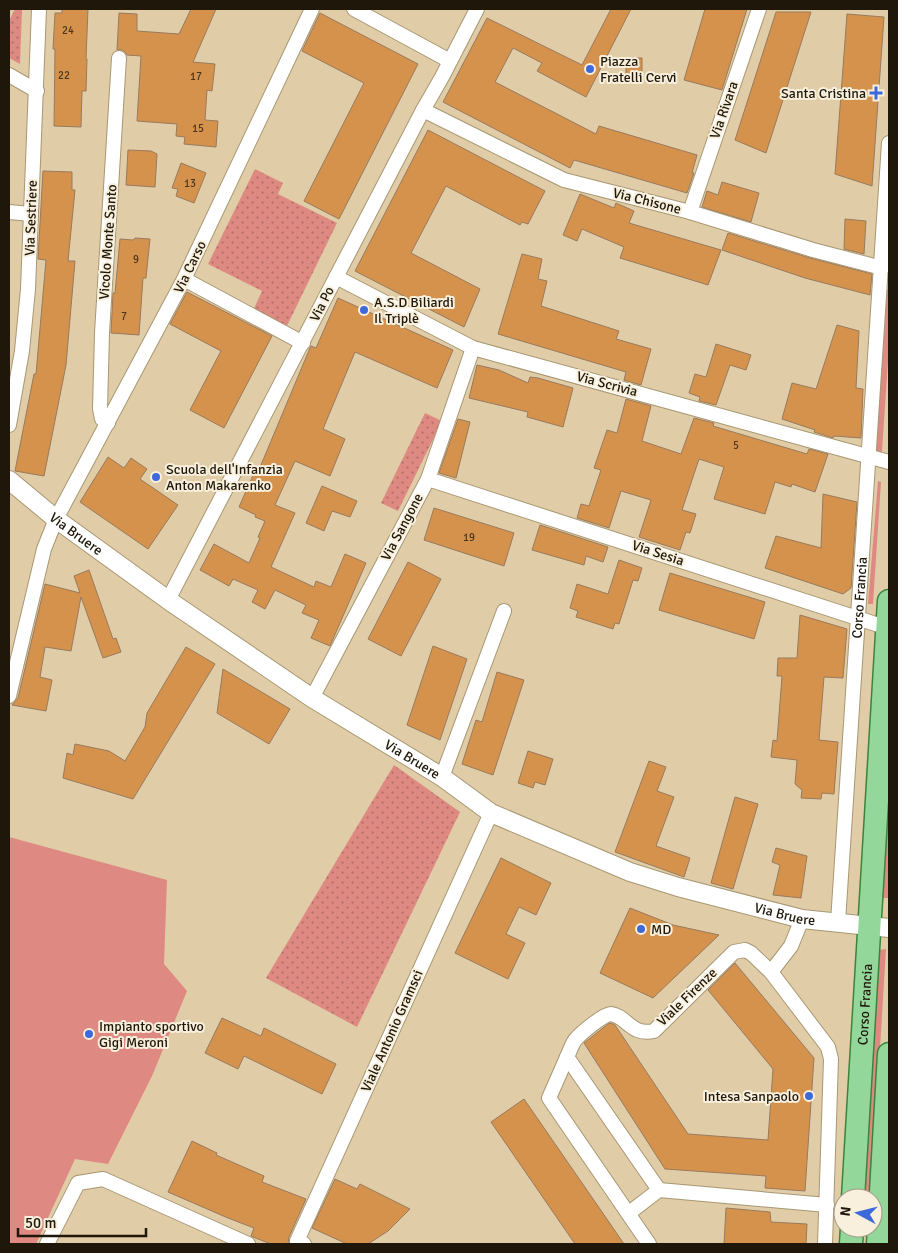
<svg xmlns="http://www.w3.org/2000/svg" width="898" height="1253" font-family="Signika,sans-serif">
  <style>
    .grass { fill: #de8982 }
    .park { fill: url(#park-dots) }
    .building { fill: #d4924c; stroke: #987a5e }
    .lines { fill: none; stroke-linecap: round; stroke-linejoin: round }
    .minor-casing { stroke: #a89772; stroke-width: 16 }
    .tertiary-casing { stroke: #a89772; stroke-width: 20 }
    .primary-casing { stroke: #3c833c; stroke-width: 25 }
    .minor { stroke: #fff; stroke-width: 14 }
    .tertiary { stroke: #fff; stroke-width: 18 }
    .primary { stroke: #94d79a; stroke-width: 22 }
    .poi-dot { fill: #3e69da; stroke: #f8efdc; stroke-width: 2 }
    .labels { text-anchor: middle; dominant-baseline: central; stroke-width: 4; stroke-linejoin: round; paint-order: stroke }
    .number-label { font-size: 11px; fill: #4c361a }
    .poi-label { font-size: 14px; fill: #1f180a; stroke: #f8efdc; text-anchor: start }
    .street-label { font-size: 14px; fill: #1f180a; stroke: #f8efdc }
  </style>
  <defs>
    <pattern id="park-dots" width="8" height="8" patternUnits="userSpaceOnUse" patternTransform="scale(1.25)"><rect width="8" height="8" fill="#de8982"/><path d="M2 2h.1M6 6h.1" fill="none" stroke="#b36f69" stroke-width="1.8" stroke-linecap="round"/></pattern>
  </defs>
  <rect width="100%" height="100%" fill="#e0cda7"/>
  <g class="grass">
    <polygon points="887,289 889,289 889,347 882,451 880,454 876,452"/>
    <polygon points="878,481 881,482 873,604 868,604"/>
    <polygon points="889,787 889,872 888,898 882,898"/>
    <polygon points="9,837 167,880 164,964 187,991 152,1076 108,1164 75,1159 36,1244 9,1244"/>
    <polygon points="886,949 871,1198 864,1198 879,950"/>
  </g>
  <g class="park">
    <polygon points="15,9 22,9 20,64 9,58 9,21"/>
    <polygon points="255,169 283,183 278,194 337,223 284,332 251,315 262,291 208,264"/>
    <polygon points="425,413 442,421 398,511 381,503"/>
    <polygon points="394,765 460,812 357,1027 266,978"/>
  </g>
  <g class="building">
    <polygon points="62,9 88,9 86,59 87,59 86,91 82,91 81,127 54,126 55,49 53,49 55,13 62,13"/>
    <polygon points="191,9 216,9 193,62 215,64 212,91 207,90 205,120 218,121 216,147 184,144 185,137 176,136 177,124 137,121 141,56 127,55 123,50 117,50 119,13 137,14 137,31 179,34"/>
    <polygon points="611,9 631,9 586,97 537,71 542,63 513,48 495,82 596,134 599,126 697,155 692,173 694,173 687,193 574,160 570,168 443,102 487,18 582,65"/>
    <polygon points="705,9 747,9 722,90 684,80"/>
    <polygon points="776,12 811,12 766,153 735,140"/>
    <polygon points="320,13 418,64 339,219 304,201 364,83 302,51"/>
    <polygon points="847,14 884,17 872,186 835,174"/>
    <polygon points="626,58 642,58 642,75 626,74"/>
    <polygon points="428,130 545,191 528,224 522,222 520,225 446,186 411,253 480,289 464,327 355,271"/>
    <polygon points="128,150 151,151 157,154 155,187 126,185"/>
    <polygon points="181,163 206,173 194,203 176,196 178,189 172,188"/>
    <polygon points="43,171 72,172 72,190 75,190 68,261 75,261 66,365 44,476 15,471 34,374 36,374 46,260 38,259"/>
    <polygon points="722,182 759,193 751,222 702,207 707,191 718,195"/>
    <polygon points="580,194 614,208 616,203 634,211 629,223 721,250 708,285 620,258 624,247 582,229 577,241 563,235"/>
    <polygon points="845,219 866,221 864,254 844,249"/>
    <polygon points="728,233 810,258 872,274 870,295 805,278 722,250"/>
    <polygon points="135,238 150,239 146,278 143,278 139,335 111,333 113,293 115,293 120,239 133,240"/>
    <polygon points="522,254 542,259 538,279 547,281 541,306 619,331 616,339 651,349 641,385 624,380 626,372 498,334"/>
    <polygon points="187,292 272,336 224,428 190,410 221,351 170,324"/>
    <polygon points="338,298 453,350 437,388 355,352 323,429 345,439 330,476 295,461 275,505 295,513 271,567 314,587 316,581 331,587 345,554 366,563 330,646 311,638 319,620 302,613 306,605 275,590 265,609 252,602 258,590 233,579 229,586 200,570 214,544 249,563 260,538 258,537 265,521 255,517 256,515 239,507 255,471 258,472 310,348 311,346 316,348"/>
    <polygon points="837,325 859,331 856,388 863,389 861,438 834,436 833,438 814,432 815,430 782,419 792,383 816,389"/>
    <polygon points="716,344 751,355 746,370 730,365 716,405 699,401 700,397 689,393 695,374 706,377"/>
    <polygon points="477,365 499,370 528,383 530,377 538,378 573,388 563,427 527,417 528,412 469,398"/>
    <polygon points="626,399 651,406 642,441 681,454 694,418 714,423 713,426 807,454 809,449 828,454 815,492 792,484 791,487 775,482 765,514 714,499 724,467 699,459 682,510 696,514 690,533 686,532 680,550 639,537 651,500 621,491 609,528 577,518 581,504 589,506 601,470 594,468 607,430 617,433"/>
    <polygon points="458,419 470,422 456,478 439,473"/>
    <polygon points="108,457 124,468 131,458 147,469 140,479 178,505 148,549 80,502"/>
    <polygon points="322,486 357,501 350,517 332,511 324,531 306,523"/>
    <polygon points="823,494 857,502 851,588 843,594 765,568 776,536 821,548"/>
    <polygon points="434,508 514,533 504,566 424,540"/>
    <polygon points="540,525 608,547 603,562 586,556 584,565 532,550"/>
    <polygon points="619,560 642,568 638,581 633,580 619,624 615,623 613,629 576,617 578,611 570,608 577,584 608,594"/>
    <polygon points="408,562 441,579 401,656 368,639"/>
    <polygon points="89,570 113,639 116,638 121,652 103,658 81,597 71,651 45,647 40,677 52,680 46,711 12,705 18,698 45,584 80,593 74,576"/>
    <polygon points="670,573 765,602 754,639 659,610"/>
    <polygon points="800,615 847,629 843,678 824,677 819,740 838,742 834,794 822,793 821,799 801,798 802,790 795,784 797,760 771,757 773,740 777,741 782,676 777,676 778,658 797,658"/>
    <polygon points="433,646 467,659 440,740 407,725"/>
    <polygon points="186,647 215,664 133,799 63,778 67,753 73,755 75,744 109,751 125,761 145,727 147,713"/>
    <polygon points="223,669 290,709 269,744 217,713"/>
    <polygon points="497,672 524,680 493,775 462,764 476,720 482,722"/>
    <polygon points="528,751 553,759 545,785 535,782 533,788 518,783"/>
    <polygon points="649,761 666,767 657,791 674,797 656,846 690,858 684,877 615,852"/>
    <polygon points="735,797 758,804 733,889 711,883"/>
    <polygon points="776,848 807,856 801,898 773,895 780,865 772,862"/>
    <polygon points="501,858 551,883 536,915 519,907 506,934 525,943 508,979 455,953"/>
    <polygon points="630,908 673,925 719,935 653,998 600,973"/>
    <polygon points="735,963 814,1058 805,1191 765,1188 766,1176 665,1169 584,1043 608,1024 611,1023 615,1025 688,1134 768,1140 773,1069 708,990"/>
    <polygon points="222,1018 261,1036 264,1028 336,1064 322,1094 244,1056 238,1069 205,1053"/>
    <polygon points="524,1099 600,1209 624,1244 575,1244 491,1122"/>
    <polygon points="192,1141 217,1153 216,1155 264,1176 262,1182 306,1199 289,1237 288,1244 271,1244 253,1237 251,1236 254,1228 228,1218 168,1192"/>
    <polygon points="335,1179 357,1189 360,1184 410,1209 388,1231 368,1244 347,1244 312,1228"/>
    <polygon points="726,1208 770,1212 771,1222 807,1224 806,1244 724,1244"/>
  </g>
  <g class="lines">
    <defs>
      <g id="minor">
        <polyline points="354,9 450,61"/>
        <polyline points="9,75 37,91"/>
        <polyline points="423,110 564,180 690,212 813,250 882,268"/>
        <polyline points="9,212 31,214"/>
        <polyline points="690,212 759,9"/>
        <polyline points="336,277 473,348 889,462"/>
        <polyline points="184,279 303,343"/>
        <polyline points="108,423 102,419 100,409 102,333 119,58"/>
        <polyline points="9,425 22,351 28,289 39,9"/>
        <polyline points="428,479 888,628"/>
        <polyline points="168,600 423,110 442,77 477,9"/>
        <polyline points="9,696 44,549 56,519 184,279 312,9"/>
        <polyline points="312,698 428,479 473,348"/>
        <polyline points="442,777 504,611"/>
        <path id="s1" d="M838 922 889 143"/>
        <polyline points="771,972 791,946 802,919"/>
        <polyline points="567,1057 549,1098 649,1244"/>
        <path d="M659 1190 567 1057C570 1051 572 1043 576 1039 581 1033 605 1013 611 1014 627 1016 630 1036 654 1031L734 952 745 950 751 953 771 972 828 1047 831 1059 825 1244"/>
        <polyline points="629,1213 659,1190 827,1205"/>
        <polyline points="47,1244 78,1183 103,1179 248,1244"/>
        <polyline points="304,1244 297,1241 491,813"/>
      </g>
      <g id="tertiary">
        <path id="s2" d="M9 480 56 519 168 600 312 698 442 777 491 813 630 872 678 887 802 919 889 928"/>
      </g>
      <g id="primary">
        <path id="s3" d="M853 1198 889 601"/>
        <polyline points="851,1244 852,1228"/>
        <polyline points="878,1244 889,1054"/>
      </g>
    </defs>
    <use href="#minor" class="minor-casing"/>
    <use href="#tertiary" class="tertiary-casing"/>
    <use href="#primary" class="primary-casing"/>
    <use href="#minor" class="minor"/>
    <use href="#tertiary" class="tertiary"/>
    <use href="#primary" class="primary"/>
  </g>
  <g class="poi-dot">
    <circle cx="590" cy="69" r="5"/>
    <path d="M873.5 85.5h5v5h5v5h-5v5h-5v-5h-5v-5h5z"/>
    <circle cx="364" cy="310" r="5"/>
    <circle cx="156" cy="477" r="5"/>
    <circle cx="641" cy="929" r="5"/>
    <circle cx="89" cy="1034" r="5"/>
    <circle cx="809" cy="1096" r="5"/>
  </g>
  <g class="labels">
    <g class="number-label">
      <text x="68" y="30">24</text>
      <text x="64" y="75">22</text>
      <text x="196" y="76">17</text>
      <text x="198" y="128">15</text>
      <text x="190" y="183">13</text>
      <text x="136" y="259">9</text>
      <text x="124" y="316">7</text>
      <text x="736" y="445">5</text>
      <text x="469" y="537">19</text>
    </g>
    <g class="poi-label">
      <text x="600" y="61">Piazza<tspan x="600" dy="16">Fratelli Cervi</tspan></text>
      <text x="866" y="93" text-anchor="end">Santa Cristina</text>
      <text x="374" y="302">A.S.D Biliardi<tspan x="374" dy="16">Il Triplè</tspan></text>
      <text x="166" y="469">Scuola dell'Infanzia<tspan x="166" dy="16">Anton Makarenko</tspan></text>
      <text x="651" y="929">MD</text>
      <text x="99" y="1026">Impianto sportivo<tspan x="99" dy="16">Gigi Meroni</tspan></text>
      <text x="799" y="1096" text-anchor="end">Intesa Sanpaolo</text>
    </g>
    <g class="street-label">
      <text transform="translate(724 110) rotate(-71)">Via Rivara</text>
      <text transform="translate(647 201) rotate(14)">Via Chisone</text>
      <text transform="translate(31 218) rotate(-88)">Via Sestriere</text>
      <text transform="translate(108 242) rotate(-86)">Vicolo Monte Santo</text>
      <text transform="translate(190 267) rotate(-64)">Via Carso</text>
      <text transform="translate(322 304) rotate(-63)">Via Po</text>
      <text transform="translate(607 384) rotate(15)">Via Scrivia</text>
      <text transform="translate(402 527) rotate(-62)">Via Sangone</text>
      <text stroke="none"><textPath href="#s2" startOffset="86">Via Bruere</textPath></text>
      <text transform="translate(658 553) rotate(18)">Via Sesia</text>
      <text stroke="none"><textPath href="#s1" startOffset="325">Corso Francia</textPath></text>
      <text stroke="none"><textPath href="#s2" startOffset="491">Via Bruere</textPath></text>
      <text stroke="none"><textPath href="#s2" startOffset="898">Via Bruere</textPath></text>
      <text transform="translate(687 997) rotate(-44)">Viale Firenze</text>
      <text stroke="none"><textPath href="#s3" startOffset="194">Corso Francia</textPath></text>
      <text transform="translate(392 1031) rotate(-66)">Viale Antonio Gramsci</text>
    </g>
  </g>
  <rect width="898" height="1253" fill="none" stroke="#1f180a" stroke-width="20"/>
  <g transform="translate(858 1213) rotate(277)"><circle r="24" fill="#f8efdc" stroke="#a19988"/>
  <path d="M0-4L9 19L0 12L-9 19Z" fill="#3e69da"/>
  <text y="-8" font-size="14" font-weight="bold" text-anchor="middle" fill="#1f180a">N</text>
  </g>
  <path d="M18 1228v8h128v-8" fill="none" stroke="#1f180a" stroke-width="2.5"/>
  <text x="25" y="1228" font-size="15" fill="#1f180a" stroke="#f8efdc" stroke-width="4" paint-order="stroke">50 m</text>
</svg>
